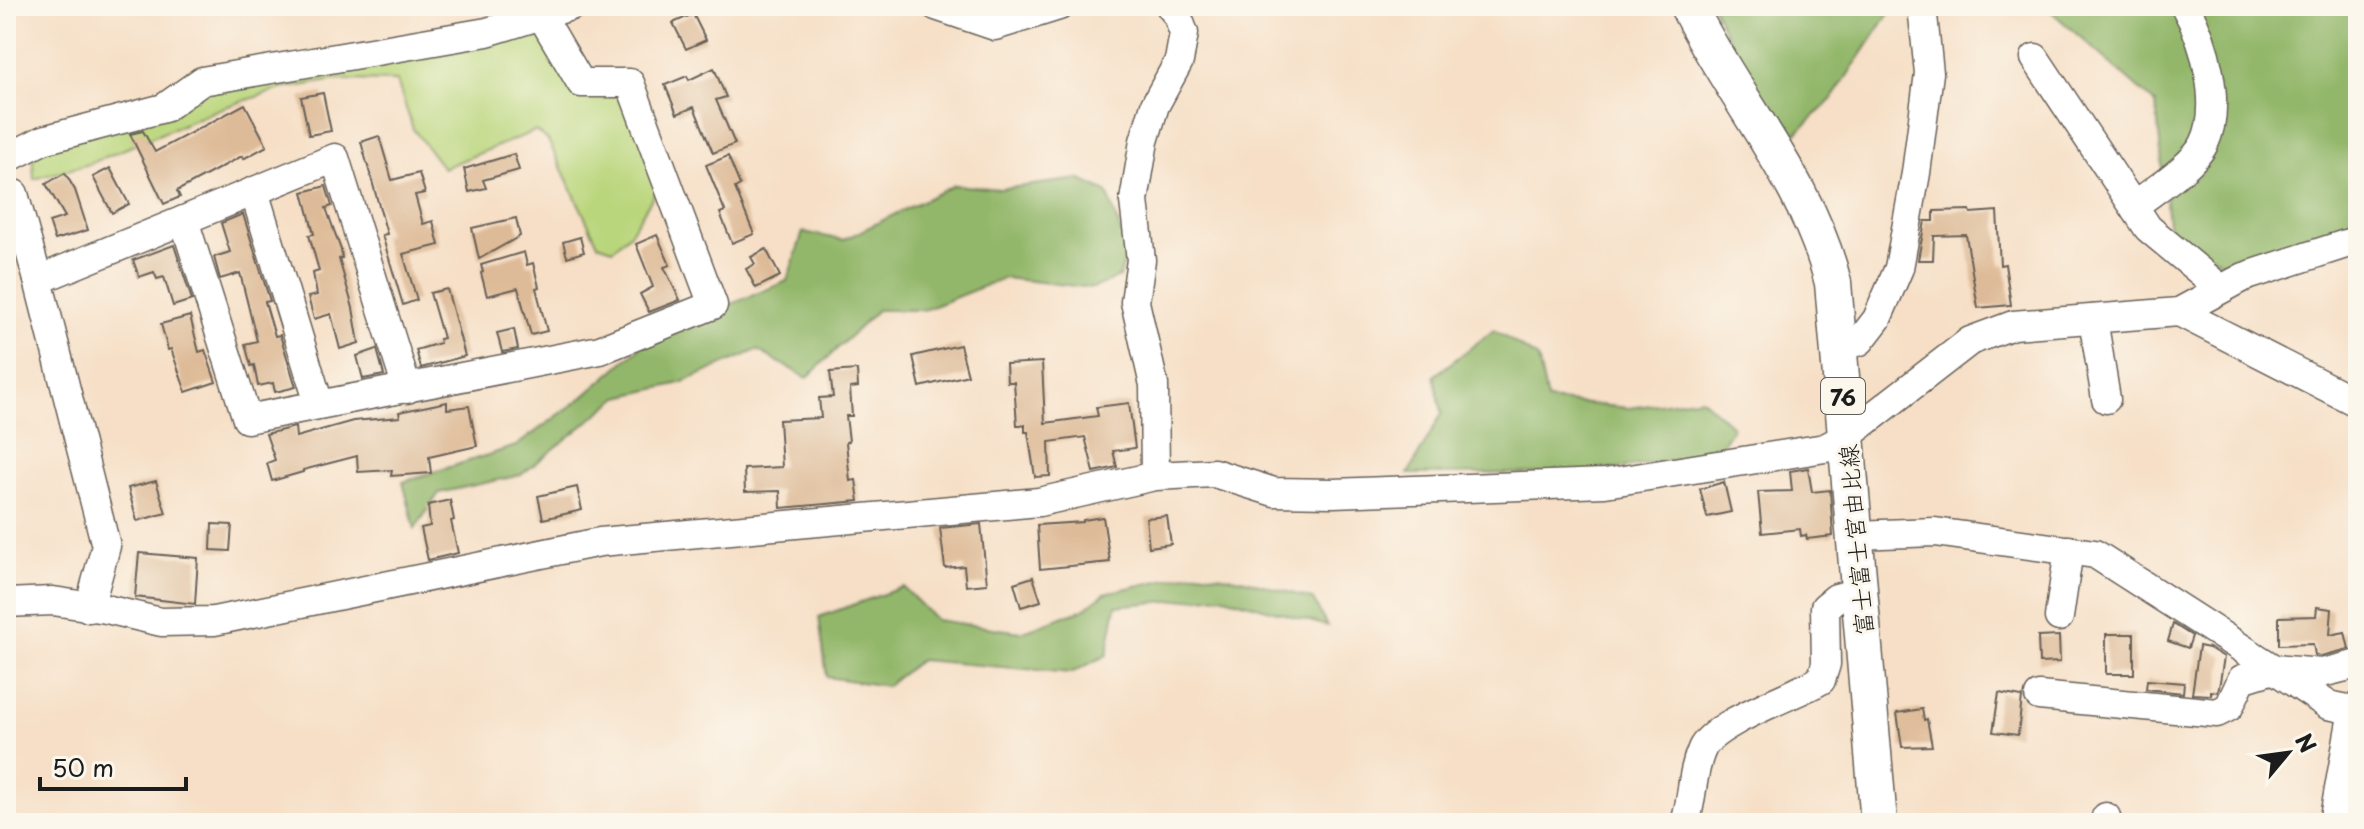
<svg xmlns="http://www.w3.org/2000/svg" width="2364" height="829" font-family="'Playpen Sans','Klee One',sans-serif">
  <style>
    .green { fill: #bad67b; stroke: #6b794c; stroke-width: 2 }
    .forest { fill: #93b76b; stroke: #586a44; stroke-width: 2 }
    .building { fill: #debb98 }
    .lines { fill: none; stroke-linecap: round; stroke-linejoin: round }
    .minor-casing { stroke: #686058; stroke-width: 31 }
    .major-casing { stroke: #686058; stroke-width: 39 }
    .minor { stroke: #fff; stroke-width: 28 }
    .major { stroke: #fff; stroke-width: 36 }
    .labels { text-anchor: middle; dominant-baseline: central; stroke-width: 6; stroke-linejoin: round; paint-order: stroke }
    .shield { fill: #fbf7ec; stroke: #5f5e5a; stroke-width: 2 }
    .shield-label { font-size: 22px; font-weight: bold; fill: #1c1c1c }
    .street-label { font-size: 24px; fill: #1c1c1c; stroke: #fbf7ec }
  </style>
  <rect width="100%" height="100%" fill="#fbf7ec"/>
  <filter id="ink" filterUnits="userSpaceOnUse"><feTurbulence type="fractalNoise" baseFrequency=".0125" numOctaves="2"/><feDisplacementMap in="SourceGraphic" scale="16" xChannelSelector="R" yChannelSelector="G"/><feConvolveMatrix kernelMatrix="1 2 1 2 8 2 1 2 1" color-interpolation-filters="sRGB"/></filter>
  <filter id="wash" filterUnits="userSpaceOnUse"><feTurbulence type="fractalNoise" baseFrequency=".006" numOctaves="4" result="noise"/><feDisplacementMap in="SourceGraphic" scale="32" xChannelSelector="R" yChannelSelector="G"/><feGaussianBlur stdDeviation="1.8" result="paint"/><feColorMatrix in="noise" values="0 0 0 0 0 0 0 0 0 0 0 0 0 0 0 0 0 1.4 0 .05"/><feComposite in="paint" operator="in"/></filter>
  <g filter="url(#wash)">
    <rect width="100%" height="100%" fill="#f6dfc6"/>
    <polygon class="green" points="536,17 585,86 630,83 658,188 631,232 613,249 598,244 548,140 535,131 443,168 413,129 397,81 336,80 281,89 219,109 89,164 34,179 32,146 204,89"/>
    <g class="forest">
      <polygon points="1712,6 1894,6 1831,100 1783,146"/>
      <polygon points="2045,6 2358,6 2358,230 2226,264 2169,233 2156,104"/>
      <polygon points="1079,179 1107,192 1128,253 1119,277 1093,288 1004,278 924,310 877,310 807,378 757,350 681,383 619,397 521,475 439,493 415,529 403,482 516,446 583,397 652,337 787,281 803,232 843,240 954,185 1001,189"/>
      <polygon points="1494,330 1538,358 1547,400 1629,408 1701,398 1733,427 1715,455 1583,473 1408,474 1442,413 1434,376"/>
      <polygon points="1199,572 1242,579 1313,599 1327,626 1221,596 1116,606 1107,655 1071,673 920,660 886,686 827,677 819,617 903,587 936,620 1021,632 1084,609 1105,593"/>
    </g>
    <g id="blocks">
      <g class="building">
        <polygon points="693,14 706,40 686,49 673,23"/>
        <polygon points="714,68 726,97 716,100 735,144 713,153 694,107 677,114 665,85 687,76 689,80"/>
        <polygon points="323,93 331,131 309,135 301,97"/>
        <polygon points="245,104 267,146 243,159 242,156 177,191 180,197 164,204 130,134 143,131 155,152"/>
        <polygon points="379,136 392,180 419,173 425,193 415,195 423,224 433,221 439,245 403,254 417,300 403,305 382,235 387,234 361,142"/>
        <polygon points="514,154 519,170 483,180 486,188 469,192 464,169"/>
        <polygon points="728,156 740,185 735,188 754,234 732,243 720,213 725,211 706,165"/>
        <polygon points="110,168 129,204 112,213 93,177"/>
        <polygon points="65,173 75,190 88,230 55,240 49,222 65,217 46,184"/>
        <polygon points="326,186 332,206 326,208 341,250 342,258 339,259 353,308 359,343 340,349 331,314 314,319 308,297 317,295 313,273 319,271 309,235 314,234 303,192"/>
        <polygon points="1970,210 1971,213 1997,211 2000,265 2005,264 2011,305 1978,308 1966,235 1934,236 1933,260 1918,260 1925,221 1934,221 1934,211"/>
        <polygon points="243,214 270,301 265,302 275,336 280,335 296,387 275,392 273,383 258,386 254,365 251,366 245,344 257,341 240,273 220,279 214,257 230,252 221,223"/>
        <polygon points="516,218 520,236 479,259 472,228"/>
        <polygon points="657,235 670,265 664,267 680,300 649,312 640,294 653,287 636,244"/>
        <polygon points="580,237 584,252 567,257 563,242"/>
        <polygon points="174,245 192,300 173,306 164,277 157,279 154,272 139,277 133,260"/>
        <polygon points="766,249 780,276 756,288 746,269 755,264 751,257"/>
        <polygon points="524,252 527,265 533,263 539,287 536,288 547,331 531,335 518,288 487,296 481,273 483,272 481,265"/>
        <polygon points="447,289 465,356 421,368 416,350 440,343 439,339 443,338 430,293"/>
        <polygon points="190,316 199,352 205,350 216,382 186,392 171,349 168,350 161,324"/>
        <polygon points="514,329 518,349 502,352 497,333"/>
        <polygon points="960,345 968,375 920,387 913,356"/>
        <polygon points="377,349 384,375 363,379 357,356"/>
        <polygon points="1042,362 1045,423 1098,416 1096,407 1129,403 1135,448 1113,451 1117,467 1094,472 1085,437 1049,442 1050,476 1035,477 1028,432 1025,432 1025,425 1017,425 1014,382 1007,382 1006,364"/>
        <polygon points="857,370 858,387 850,388 852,416 846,416 849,441 846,442 850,481 856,480 859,501 781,508 780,491 745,492 744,469 782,467 779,420 821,418 819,398 833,397 830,372"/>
        <polygon points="447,402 447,409 469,406 477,446 429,457 431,473 391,476 392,470 358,472 357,456 303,470 303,472 272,481 267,463 275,460 266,434 295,427 296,437 353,421 400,417 399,412"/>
        <polygon points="1808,468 1812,492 1830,490 1833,536 1807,539 1806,535 1801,536 1800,529 1762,533 1758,492 1792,491 1790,471"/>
        <polygon points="156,481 166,513 137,521 128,488"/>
        <polygon points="1724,482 1731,512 1707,517 1700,489"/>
        <polygon points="577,487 582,510 543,519 538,496"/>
        <polygon points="450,500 454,520 451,521 458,553 428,560 421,528 430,526 428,505"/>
        <polygon points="1167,516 1171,544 1149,547 1146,518"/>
        <polygon points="1103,517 1110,562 1040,569 1037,525 1083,522 1083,520"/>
        <polygon points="212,524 232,525 230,551 211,550"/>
        <polygon points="981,524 987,584 966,586 964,566 945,568 940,528"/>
        <polygon points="139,553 198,558 195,604 135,597"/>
        <polygon points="1033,577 1041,601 1021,607 1014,583"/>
        <polygon points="2317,607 2332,609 2330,635 2345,632 2349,649 2321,656 2315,655 2313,644 2279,645 2279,617 2316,616"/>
        <polygon points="2173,624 2192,636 2188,648 2168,641"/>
        <rect x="2106" y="634" width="28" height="40"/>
        <polygon points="2059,636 2060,662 2039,663 2038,637"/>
        <polygon points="2199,646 2209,648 2224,657 2219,688 2217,692 2211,691 2211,695 2192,694"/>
        <polygon points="2147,680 2184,683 2183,693 2146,689"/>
        <polygon points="1999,693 2022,697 2018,735 1993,732"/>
        <polygon points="1922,709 1924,720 1927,719 1932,746 1902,747 1897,713"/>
      </g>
    </g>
  </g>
  <g filter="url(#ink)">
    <use href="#blocks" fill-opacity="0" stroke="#686058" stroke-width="2"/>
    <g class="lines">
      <defs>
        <g id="minor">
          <polyline points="936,6 995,26 1059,6"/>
          <polyline points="2035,58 2148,228 2220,288"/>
          <polyline points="6,159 43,140 164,108 202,81 487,32 571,6"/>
          <polyline points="254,191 319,404"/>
          <polyline points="14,194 38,280 106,546 89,608"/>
          <path d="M2134 206C2154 190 2193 166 2204 144 2223 105 2205 41 2185 6"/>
          <polyline points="184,220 247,419 600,350 713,305 630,83 581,83 541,15"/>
          <polyline points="38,280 335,158 407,389"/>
          <polyline points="2179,312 2358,403"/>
          <polyline points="2093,319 2106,399"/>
          <polyline points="1839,347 1860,341 1877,319 1899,268 1916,173 1929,73 1922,6"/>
          <polyline points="1155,476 1154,385 1135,302 1141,260 1134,201 1144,141 1155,105 1179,61 1184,33 1177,15 1170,6"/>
          <polyline points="1856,535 1935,532 2095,554 2274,669 2322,673 2358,664"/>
          <polyline points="6,603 53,601 106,609 161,622 214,621 600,542 1039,502 1155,476 1214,473 1274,492 1333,493 1605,483 1825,448 1846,437 1970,341 2013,325 2179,312 2244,277 2358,240"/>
          <polyline points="2059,617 2069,550"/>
          <polyline points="2039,696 2217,713 2229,707 2242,679 2274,669 2328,705 2358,711"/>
          <polyline points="2106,817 2107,823"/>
          <path d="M1685 823C1693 799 1691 773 1702 749 1713 723 1793 696 1821 680L1826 664 1825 607 1836 598 1859 592"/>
          <polyline points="2333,823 2353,710"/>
        </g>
        <path id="major" d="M1688 6C1733 98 1809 183 1833 283L1879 823"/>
      </defs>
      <use href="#minor" class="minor-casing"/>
      <use href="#major" class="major-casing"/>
      <use href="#minor" class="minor"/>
      <use href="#major" class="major"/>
    </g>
  </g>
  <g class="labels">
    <rect class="shield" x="1821" y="378" width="44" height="36" rx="6"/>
    <g class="shield-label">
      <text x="1843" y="396">76</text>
    </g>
    <g class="street-label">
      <text transform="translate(1855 540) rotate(-95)">富士富士宮由比線</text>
    </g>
  </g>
  <rect width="2364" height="829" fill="none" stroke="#fbf7ec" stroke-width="32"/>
  <g transform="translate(2288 753) rotate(61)" stroke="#fbf7ec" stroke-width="6" paint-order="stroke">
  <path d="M0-6L14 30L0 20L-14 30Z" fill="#1c1c1c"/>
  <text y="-12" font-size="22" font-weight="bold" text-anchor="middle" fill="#1c1c1c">N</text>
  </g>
  <path d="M40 777v12h146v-12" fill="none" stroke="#1c1c1c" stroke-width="4"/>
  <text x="52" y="777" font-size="24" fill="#1c1c1c" stroke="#fbf7ec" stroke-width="6" paint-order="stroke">50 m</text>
</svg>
